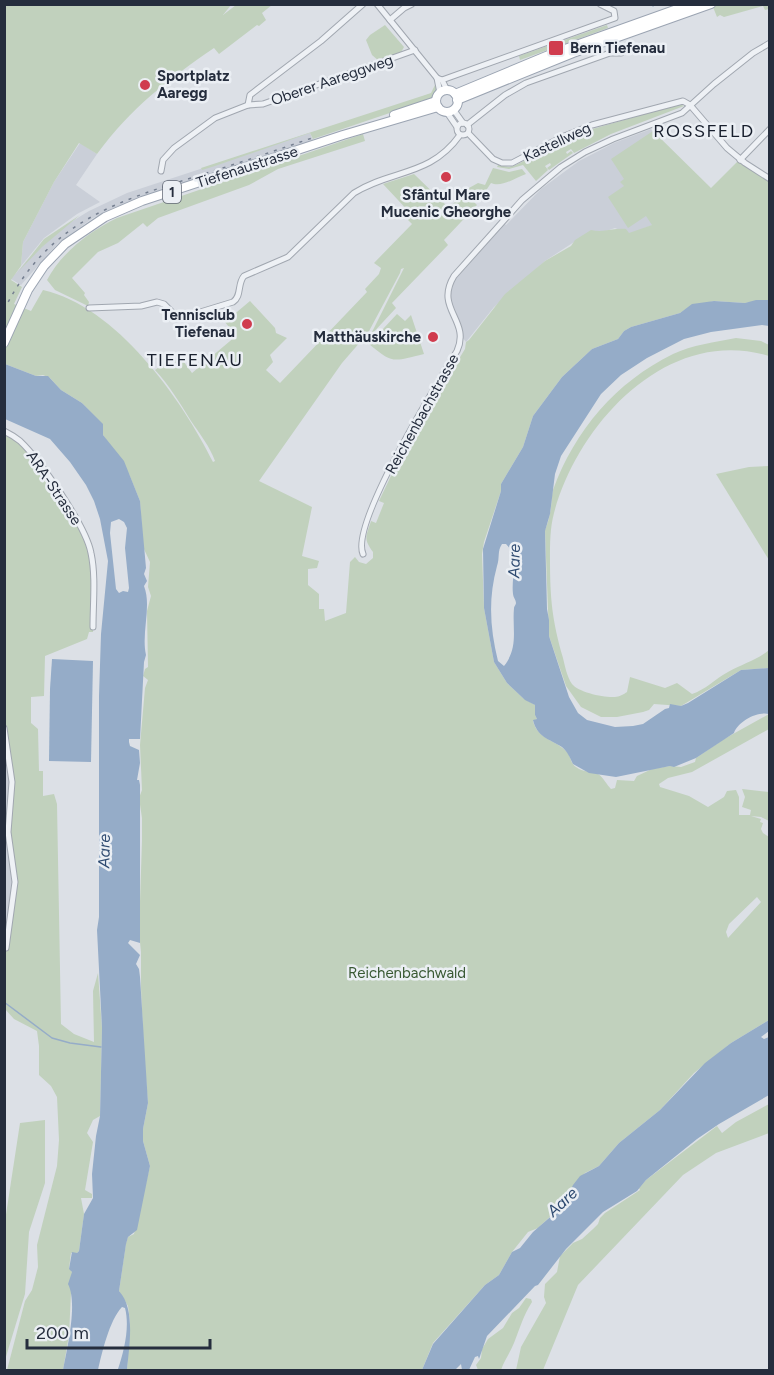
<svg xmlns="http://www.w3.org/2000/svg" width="774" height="1375" font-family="Figtree,sans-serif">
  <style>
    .built { fill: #cacfd8 }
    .green { fill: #c1d1bd; fill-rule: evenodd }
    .water { fill: #95acc8; fill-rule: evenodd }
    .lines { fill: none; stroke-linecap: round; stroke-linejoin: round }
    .stream { stroke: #95acc8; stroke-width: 1.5 }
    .minor-casing { stroke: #a1a7b0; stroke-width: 7 }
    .primary-casing { stroke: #9ba4b2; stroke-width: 10 }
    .minor { stroke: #eef1f5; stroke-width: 5 }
    .primary { stroke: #fff; stroke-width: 8 }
    .rail { stroke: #757f90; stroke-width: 1.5; stroke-dasharray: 3 6; stroke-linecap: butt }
    .poi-dot { fill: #d03c4e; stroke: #ebeff4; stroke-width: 2 }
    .labels { text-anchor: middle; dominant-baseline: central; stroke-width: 5; stroke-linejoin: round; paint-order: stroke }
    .shield { fill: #ebeff4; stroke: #606774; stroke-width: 1.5 }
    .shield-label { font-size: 14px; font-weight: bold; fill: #252d3d }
    .poi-label { font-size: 15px; font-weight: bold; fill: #252d3d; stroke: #ebeff4; text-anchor: start }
    .street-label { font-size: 15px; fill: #252d3d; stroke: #ebeff4 }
    .park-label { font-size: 15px; fill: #395933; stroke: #ebeff4 }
    .water-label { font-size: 16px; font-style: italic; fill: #2f4b71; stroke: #ebeff4 }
    .quarter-label { font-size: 18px; letter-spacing: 1.5px; fill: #181f2d; stroke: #ebeff4 }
  </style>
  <rect width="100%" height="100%" fill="#dce0e6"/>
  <g class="built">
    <polygon points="651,129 657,138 653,225 629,234 615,228 574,242 545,261 494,307 466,342 462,337 449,304 451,281 502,222 506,225 541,189 579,161 614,143"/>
    <polygon points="310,133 313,140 113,208 93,218 58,243 21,285 11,279 28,259 66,225 89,211 127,193"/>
    <polygon points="80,143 97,154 76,185 100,202 77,214 44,238 21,266 23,242 54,182"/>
    <polygon points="4,728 8,745 14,871 4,947"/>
  </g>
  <g class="green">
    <polygon points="718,4 770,5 769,9 765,10 763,6 724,17 720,15 717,17 713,7"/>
    <path d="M5 5H231L223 15 236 5H272L262 13 266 20 259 26 257 25 219 54 214 48C166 81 132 107 97 154L79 143 54 182 23 242 21 266 11 280 22 287 14 304 31 311 43 290C116 306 182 399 213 462L215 461C210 447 200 434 191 421 180 403 169 385 155 370L162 365 181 358 192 373 236 336 225 322 250 301 275 328 276 333 287 338 270 355 273 362 266 370 280 383 367 292 365 289 379 274 381 268 374 263 412 224 408 220 412 215 383 184 414 174 449 208 469 188 478 183 485 185 493 168 509 172 522 169 526 174C515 178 501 188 491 183L479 201 474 202 477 205 444 240 448 245 392 303 396 308 370 336 404 268 401 269 400 273 368 333 342 363 259 481 312 507 302 556 319 561 317 568 308 569V585L319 594V609H324L325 621 346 613 350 562 355 557 359 562 366 564 373 558V552C363 538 366 537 371 521L376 523 384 503 379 501 408 440 430 402 432 403 465 349 466 342 469 340 505 294 545 261 571 246 575 240 591 230C603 233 613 228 626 229L629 233 652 225 646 216 628 228 608 197 624 186 620 182 624 179 611 159 653 131 711 188 738 161 769 182V300L745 303 714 301 689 307 680 313 631 327 624 331 618 339 592 349 562 377 533 416 523 447 501 484V491L484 542 482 554 484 608 494 662 507 683 523 698 535 705V715L537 719 533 721C538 740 555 739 567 752 571 756 570 763 576 767 584 773 593 771 598 774 603 777 607 785 611 789L615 788 617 780 634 781 637 776 652 769 670 766 681 767 695 762 696 758 724 739 769 714V729L692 772 668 778 659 784 660 787 689 796 708 807 724 797 727 791 736 790 739 797V815H750L751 810 742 807 745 797 742 789 769 792V821L761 817 751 816 761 819 760 822 763 823 761 829 763 833 769 837V1020L731 1043 694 1073 660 1110 619 1143 599 1166 585 1173 555 1212 538 1228 528 1232 512 1252 499 1275 485 1285 433 1343 422 1370H127L130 1322 128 1306 119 1291 126 1243 128 1237 134 1234 150 1166 143 1141V1129L148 1103 144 1055 141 988V952L139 932 142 841V818L139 798 142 790 140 745 145 688 148 680 143 676 145 669 148 667 147 611 151 596 148 587 150 562 143 547 140 501 129 474 103 435 102 424 82 403 61 390 50 378 43 375 36 376 5 364ZM757 897 761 902 728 938 726 932 729 924Z"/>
    <polygon points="385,25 404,47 400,54 379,61 372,55 366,40 370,35"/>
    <polygon points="607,25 608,28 520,60 519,56"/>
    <polygon points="435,85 437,91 434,98 313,139 310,133 215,166 202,170 201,168 422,96 431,93"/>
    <polygon points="680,104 684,106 611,134 574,153 571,149 566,152 567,154 571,151 573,153 549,170 547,168 551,165 550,163 545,166 548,170 536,181 523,165 509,169 497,167 498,165 509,167 516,165 554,145 582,132"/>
    <path d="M363 134 365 141 278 169 249 185 158 218 147 227 143 223 118 243 98 252 72 278 85 293 84 295 89 302 88 306 55 290 47 280C61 253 90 231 117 218Z"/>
    <polygon points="80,215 42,247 18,272 44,239"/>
    <path d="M397 314 405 321 411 315 424 354C393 361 394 365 369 344Z"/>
    <path d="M736 338 761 341 769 345V356C668 325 578 423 554 513 550 528 550 543 550 559 550 598 552 620 563 658 565 666 567 677 572 684 578 692 604 698 615 697 619 697 624 694 627 692L630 677 665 688 677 683 692 694C705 690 715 679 728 672 742 664 757 660 769 650V668L741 670 681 706 654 704 649 710 643 712 617 717H601L581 707 566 686 549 636 545 530C547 525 549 519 550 513 552 505 551 497 553 490 575 430 616 382 673 354 692 345 715 342 736 338Z"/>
    <polygon points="5,431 18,440 62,495 84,534 93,575 93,632 89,632 87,639 45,656 44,696 31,697 31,723 38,729 39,771 43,771 43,796 54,794 57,804 61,1024 74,1034 94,1042 93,991 98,973 102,1028 100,1116 93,1120 87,1133 93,1142 85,1190 92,1194 92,1198 81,1198 84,1214 79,1251 77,1253 71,1253 69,1268 72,1272 69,1335 63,1370 7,1370 25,1301 32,1290 38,1267 37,1245 57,1166 59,1140 57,1097 51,1086 39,1075 39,1046 37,1031 14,1019 5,1009 5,951 14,892 9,848 12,807 5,728"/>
    <polygon points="769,466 770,466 769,560 716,474 749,467"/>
    <polygon points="769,1104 769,1133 716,1153 683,1175 578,1285 543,1370 516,1370 521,1347 546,1303 544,1297 545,1284 557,1272 560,1256 573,1243 582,1239 593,1229 598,1224 600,1218 605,1213 640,1190 639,1188 646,1180 717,1126 722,1133 736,1122"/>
    <polygon points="45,1120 45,1183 29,1232 25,1294 5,1360 5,1221 20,1123"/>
    <path d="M526 1298 531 1299 532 1302C523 1316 520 1328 514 1343 510 1353 504 1361 501 1370H478L476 1365 481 1358 482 1349 488 1339 503 1328 512 1313 519 1308Z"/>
  </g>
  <g class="water">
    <path d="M756 300H769V326L762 325 711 332 684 339 647 358 621 375 601 394 561 456 555 474 550 514 545 531 547 609 549 620V636L569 697 578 713 587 720 615 727 633 726 643 724 665 709 669 708 670 704 681 706 688 703 741 670 769 668V714C758 711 738 721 734 733L696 758 674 767 670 766 616 777 589 773 573 764C570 758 568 752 562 747 549 739 537 737 533 720L537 719 535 715V705L525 700 507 683 494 662 484 608 483 549 501 491V484L523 447 533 416 562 377 592 349 618 339 624 331 631 327 680 313 692 304 714 301 745 303ZM502 544H506C519 556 511 579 513 594 513 597 516 600 516 603 516 605 514 606 514 608 512 629 519 647 504 666L498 661C490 629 488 599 497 566 500 558 497 551 502 544Z"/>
    <path d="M5 364 36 376H48L61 390 82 403 103 424V435L124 461 140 501 146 568 144 574 147 581 144 586C152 606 141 633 146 655L144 662 140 739H129V742L130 746 139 750 140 763 137 780H139L140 785V943L130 940 128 943 140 955 136 964 139 969 140 977 148 1103 143 1129V1141L150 1166 137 1230 128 1237 126 1244 119 1291C136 1309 129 1347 127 1370L118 1369C124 1351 130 1327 125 1308L122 1307C109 1321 102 1353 98 1370H63C67 1349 78 1303 68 1284L72 1272 69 1269 72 1252 77 1253 79 1251 84 1214 93 1198 92 1174 96 1136 100 1116 102 1028 97 930 99 917V696L101 634 108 561 100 519 94 501 86 485 70 462 50 439 5 419ZM119 519 124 522 127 528 125 548 129 588 128 592 123 591 119 593 116 589 110 533 111 522Z"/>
    <polygon points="52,659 93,661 91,762 49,761 50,689"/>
    <polygon points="769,1020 769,1031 761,1037 764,1039 769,1037 769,1095 719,1124 697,1139 646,1180 637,1191 603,1212 566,1249 538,1285 535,1286 487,1336 479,1359 478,1356 475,1357 469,1370 462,1370 461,1364 455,1370 422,1370 433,1344 485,1285 499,1275 512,1252 520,1248 533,1232 556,1212 567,1197 573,1185 580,1176 599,1166 619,1143 660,1110 705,1063 731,1043"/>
  </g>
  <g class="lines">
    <g class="stream">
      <polyline points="652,4 653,6"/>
      <polyline points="4,1002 52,1038 70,1043 101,1047"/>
    </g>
    <defs>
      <g id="minor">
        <polyline points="377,4 437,78 442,80 447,90"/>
        <polyline points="390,20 404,8 412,4"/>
        <polyline points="437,78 440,93"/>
        <polyline points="442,80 615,18 614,11 600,4"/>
        <polyline points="248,105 250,95 254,92 321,41 363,4"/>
        <polyline points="453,109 463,123"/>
        <polyline points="446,111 457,127"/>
        <circle cx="463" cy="129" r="6"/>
        <polyline points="467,125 505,95 526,83 610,53 621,53"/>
        <polyline points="468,133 493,159 502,163 512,163 562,137 592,125 683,101 690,105 727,148 745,163 770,179"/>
        <polyline points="740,160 770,129"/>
        <polyline points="161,171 163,160 174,148 215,118 248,105 263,104 415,50"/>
        <path d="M89 308 141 306 157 302 164 304 175 315 184 317 233 302C242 296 237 284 244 276L288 257 354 193C392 169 430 177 460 135"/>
        <path d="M4 431C10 434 15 437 20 441 40 460 86 526 91 553 96 577 93 602 93 627"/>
        <path d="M363 554C350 524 438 382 457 351 471 320 434 309 454 276L522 200 561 167 585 152 613 139 682 113 714 84 753 53 770 43"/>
        <polyline points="4,728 12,782 8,832 15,882 6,948"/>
      </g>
      <g id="primary">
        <circle cx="447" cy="101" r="11"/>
        <polyline points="455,94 551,54 691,4"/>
        <polyline points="457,100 573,53 711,4"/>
        <polyline points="394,115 436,101"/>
        <polyline points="4,343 28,290 44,266 65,244 105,217 142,201 343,135 438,107"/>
      </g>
    </defs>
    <use href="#minor" class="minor-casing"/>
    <use href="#primary" class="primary-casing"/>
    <use href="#minor" class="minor"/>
    <use href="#primary" class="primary"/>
    <path class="rail" d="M4 310C49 220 118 201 207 173 242 162 277 150 312 138"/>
  </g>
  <g class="poi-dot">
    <rect x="548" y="40" width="16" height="16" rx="3"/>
    <circle cx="145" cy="85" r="6"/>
    <circle cx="446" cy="177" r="6"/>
    <circle cx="247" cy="324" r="6"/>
    <circle cx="433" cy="337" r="6"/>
  </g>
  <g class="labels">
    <rect class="shield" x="163" y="181" width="18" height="22" rx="4.5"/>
    <g class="shield-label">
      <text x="172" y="192">1</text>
    </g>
    <g class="poi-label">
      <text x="570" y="48">Bern Tiefenau</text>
      <text x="157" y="76">Sportplatz<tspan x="157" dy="17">Aaregg</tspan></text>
      <text x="446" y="195" text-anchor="middle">Sfântul Mare<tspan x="446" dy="17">Mucenic Gheorghe</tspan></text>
      <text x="235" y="315" text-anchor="end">Tennisclub<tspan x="235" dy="17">Tiefenau</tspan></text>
      <text x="421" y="337" text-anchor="end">Matthäuskirche</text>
    </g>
    <g class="street-label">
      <text transform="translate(332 80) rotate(-19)">Oberer Aareggweg</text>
      <text transform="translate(557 142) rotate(-25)">Kastellweg</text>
      <text transform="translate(247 167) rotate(-18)">Tiefenaustrasse</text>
      <text transform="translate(422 414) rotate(-61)">Reichenbachstrasse</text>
      <text transform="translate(54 488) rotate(56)">ARA-Strasse</text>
    </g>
    <g class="park-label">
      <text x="407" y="973">Reichenbachwald</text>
    </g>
    <g class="water-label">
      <text transform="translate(514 561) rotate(-89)">Aare</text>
      <text transform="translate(104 851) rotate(-89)">Aare</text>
      <text transform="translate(562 1202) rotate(-43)">Aare</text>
    </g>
    <g class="quarter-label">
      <text x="704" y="131">ROSSFELD</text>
      <text x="195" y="360">TIEFENAU</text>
    </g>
  </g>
  <rect width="774" height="1375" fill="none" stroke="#252d3d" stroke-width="12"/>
  <path d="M27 1339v9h183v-9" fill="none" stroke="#252d3d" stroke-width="3"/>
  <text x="36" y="1339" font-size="18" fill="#252d3d" stroke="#ebeff4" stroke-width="4.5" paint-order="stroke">200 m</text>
</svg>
